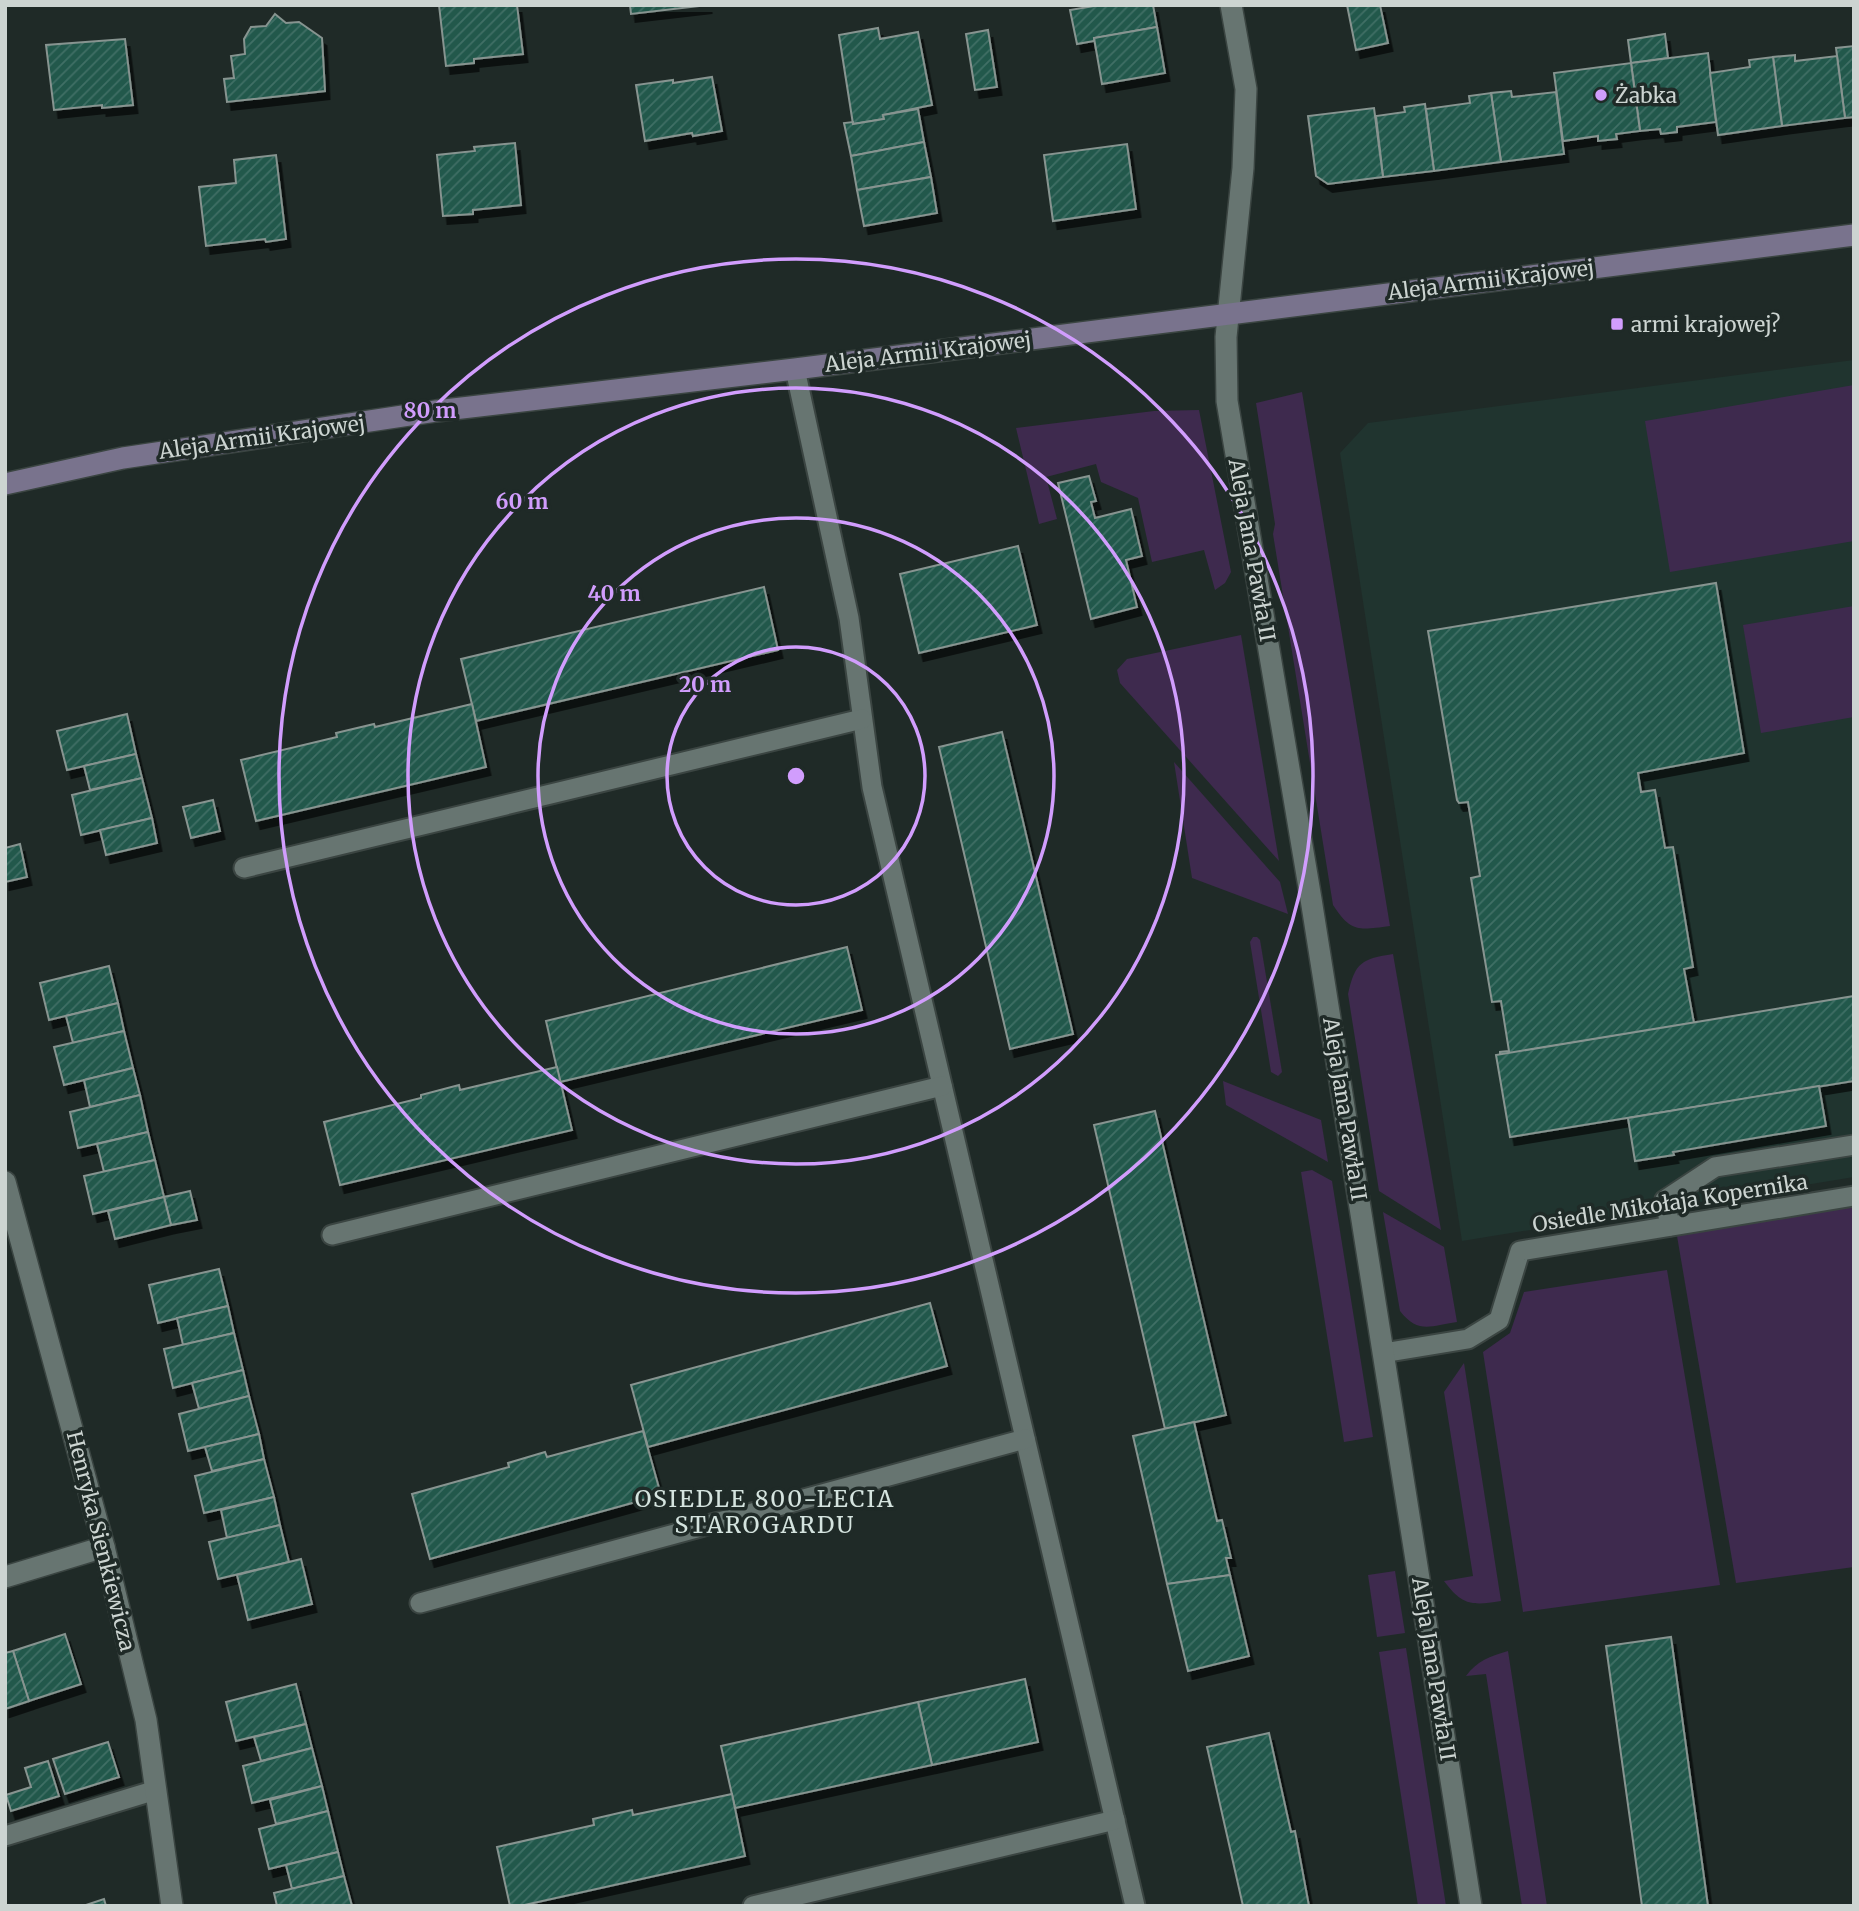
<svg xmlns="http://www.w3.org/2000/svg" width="1859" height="1911" font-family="Merriweather,serif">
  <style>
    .built { fill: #20342f }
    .green { fill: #3e2a4e }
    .building { fill: url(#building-hatch); stroke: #879490; stroke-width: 2; filter: url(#shadow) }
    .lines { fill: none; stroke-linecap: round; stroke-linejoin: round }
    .lane-casing { stroke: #3b4542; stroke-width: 23 }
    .street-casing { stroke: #3b4542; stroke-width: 24 }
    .secondary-casing { stroke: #3b4542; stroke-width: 24 }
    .lane { stroke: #677571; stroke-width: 19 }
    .street { stroke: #677571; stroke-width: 21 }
    .secondary { stroke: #79738d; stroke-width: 21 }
    .ring { fill: none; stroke: #d19dfd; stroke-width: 3.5 }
    .poi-dot { fill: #d19dfd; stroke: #1f2a27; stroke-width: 2.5 }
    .labels { text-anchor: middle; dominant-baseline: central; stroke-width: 7; stroke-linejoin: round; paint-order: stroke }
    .poi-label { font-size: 21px; fill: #ccd4d1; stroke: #1f2a27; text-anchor: start }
    .street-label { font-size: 21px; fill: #ccd4d1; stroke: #1f2a27 }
    .neighbourhood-label { font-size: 23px; letter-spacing: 2px; fill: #d5e4df; stroke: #1f2a27 }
    .centre { fill: #d19dfd; stroke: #1f2a27; stroke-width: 3.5 }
    .ring-label { font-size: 21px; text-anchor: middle; font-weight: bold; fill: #d19dfd; stroke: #1f2a27; stroke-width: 7; stroke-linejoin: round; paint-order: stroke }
  </style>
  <defs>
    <pattern id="building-hatch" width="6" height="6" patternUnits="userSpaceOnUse" patternTransform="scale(1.75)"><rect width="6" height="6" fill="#21584c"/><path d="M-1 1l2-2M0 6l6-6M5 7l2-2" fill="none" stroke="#406f65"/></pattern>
    <filter id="shadow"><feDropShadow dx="4.5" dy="8" stdDeviation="0" flood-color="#0009"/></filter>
  </defs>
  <rect width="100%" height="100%" fill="#1f2a27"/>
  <polygon class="built" points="1854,360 1854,1177 1462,1241 1340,453 1368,423"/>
  <g class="green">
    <polygon points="1854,385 1854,541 1670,572 1645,421"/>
    <path d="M1302 392 1390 926C1359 930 1351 933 1333 905L1273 534 1275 524 1256 403Z"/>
    <polygon points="1199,410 1231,572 1225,583 1215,590 1204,550 1152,562 1138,498 1101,482 1096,464 1046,477 1057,519 1039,524 1016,428 1154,411"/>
    <polygon points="1854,606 1854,717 1761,733 1743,625"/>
    <polygon points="1241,635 1279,861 1120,683 1117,670 1127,659"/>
    <polygon points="1174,762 1280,882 1288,914 1192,878"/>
    <polygon points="1253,937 1257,937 1260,940 1282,1072 1278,1076 1271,1072 1250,942"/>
    <path d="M1393 954 1441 1230 1379 1191 1348 994C1355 962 1362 959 1393 954Z"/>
    <polygon points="1223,1081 1321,1120 1328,1162 1226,1105"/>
    <polygon points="1312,1170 1332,1181 1373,1437 1344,1442 1301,1172"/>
    <polygon points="1854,1201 1854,1567 1736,1583 1676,1230"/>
    <path d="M1383 1212 1444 1247 1457 1322C1430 1326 1418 1334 1400 1311Z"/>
    <polygon points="1667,1270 1720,1585 1523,1612 1483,1352 1510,1333 1524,1292"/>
    <path d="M1464 1363 1501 1601C1471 1606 1462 1605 1444 1581L1473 1576 1444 1392Z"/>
    <polygon points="1395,1571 1405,1633 1377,1637 1368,1575"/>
    <polygon points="1406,1648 1446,1906 1418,1906 1379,1652"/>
    <path d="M1508 1651 1547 1906H1522L1486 1674 1466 1676C1477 1661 1490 1656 1508 1651Z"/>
  </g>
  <g class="building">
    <polygon points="439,5 517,5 523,54 474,59 474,63 446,66"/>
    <polygon points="630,5 708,5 631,14"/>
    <polygon points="1100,5 1153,5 1157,27 1094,38 1094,41 1077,44 1070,10"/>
    <polygon points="1347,5 1380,5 1388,43 1356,50"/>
    <polygon points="275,14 286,23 299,22 322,38 325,91 227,102 224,79 234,78 231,56 245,54 244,39 251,27 266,26"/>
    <polygon points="1157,27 1165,73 1102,84 1094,38"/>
    <polygon points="878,28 880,39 918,32 932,105 883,115 884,119 853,124 839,35"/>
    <polygon points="988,30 997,87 975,90 966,34"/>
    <polygon points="1665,34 1668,58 1631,63 1628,40"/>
    <polygon points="125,39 133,105 102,108 102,105 54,110 46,45"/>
    <polygon points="1854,46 1854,117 1845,118 1836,48"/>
    <polygon points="1708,53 1716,122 1677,127 1677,132 1661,134 1660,129 1640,131 1631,63"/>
    <polygon points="1795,55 1795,61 1837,56 1845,118 1782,126 1773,57"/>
    <polygon points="1773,57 1782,126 1718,135 1710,73 1750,67 1749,60"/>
    <polygon points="1631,63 1640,131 1616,134 1617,139 1598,141 1598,136 1563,141 1554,73"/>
    <polygon points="712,77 722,131 693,136 692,133 645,141 636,85 673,80 673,83"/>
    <polygon points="1511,91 1512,97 1556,92 1564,154 1501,162 1491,93"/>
    <polygon points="1491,93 1501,162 1434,171 1426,109 1470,103 1469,96"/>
    <polygon points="1425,104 1434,171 1383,177 1376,116 1405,112 1404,107"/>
    <polygon points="1374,108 1383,177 1328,184 1316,176 1308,116"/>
    <polygon points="918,109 924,142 851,156 844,123 853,122 853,124 884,119 883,115"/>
    <polygon points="924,142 931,177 857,190 851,156"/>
    <polygon points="515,143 521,205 473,210 473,214 443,216 437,155 475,151 474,147"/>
    <polygon points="1127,144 1136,209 1053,221 1044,155"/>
    <polygon points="276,155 286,239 266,242 265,239 206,246 199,187 236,183 234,160"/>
    <polygon points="931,177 937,213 864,226 857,190"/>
    <polygon points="1089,476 1096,501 1091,502 1095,518 1131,509 1142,556 1126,560 1137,607 1091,619 1058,483"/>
    <polygon points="1018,546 1037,625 919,653 900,574"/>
    <polygon points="1716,583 1744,753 1638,773 1641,792 1655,790 1665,848 1673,847 1693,967 1684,969 1694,1023 1500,1055 1500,1052 1509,1051 1501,1001 1492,1002 1471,878 1480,876 1468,802 1459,803 1457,800 1428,631"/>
    <polygon points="764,587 778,650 476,721 461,659"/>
    <polygon points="472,704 486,767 256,821 241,760 337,737 336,733 374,724 375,727"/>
    <polygon points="127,714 136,754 67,770 57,731"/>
    <polygon points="1002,732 1073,1034 1010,1049 939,747"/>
    <polygon points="136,754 142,778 90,790 84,766"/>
    <polygon points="142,778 152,818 81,835 72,795"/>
    <polygon points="213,800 220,831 191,838 183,807"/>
    <polygon points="152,818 157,843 106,855 100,830"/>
    <polygon points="20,844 27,877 5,882 5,848"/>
    <polygon points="847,947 862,1010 560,1082 546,1021"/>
    <polygon points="109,966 118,1003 49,1020 40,983"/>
    <polygon points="1854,996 1854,1081 1510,1137 1496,1055"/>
    <polygon points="118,1003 124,1031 73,1043 66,1016"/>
    <polygon points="124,1031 133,1068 64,1085 54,1047"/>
    <polygon points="557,1067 572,1130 340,1185 324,1122 421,1098 421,1095 459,1085 460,1090"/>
    <polygon points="133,1068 140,1095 90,1107 84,1080"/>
    <polygon points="1819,1086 1826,1126 1673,1152 1674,1155 1635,1161 1628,1118"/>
    <polygon points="140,1095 148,1132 78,1148 70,1112"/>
    <polygon points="1155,1111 1226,1415 1165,1429 1094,1125"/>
    <polygon points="148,1132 155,1160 104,1172 97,1144"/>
    <polygon points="155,1160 164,1197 93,1214 84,1176"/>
    <polygon points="190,1191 197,1220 171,1225 164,1197"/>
    <polygon points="164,1197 171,1225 115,1239 108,1211"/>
    <polygon points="219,1269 228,1306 158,1323 149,1285"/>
    <polygon points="930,1303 947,1366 648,1447 631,1385"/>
    <polygon points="228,1306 234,1333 183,1345 177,1318"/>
    <polygon points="234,1333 243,1370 173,1388 164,1349"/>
    <polygon points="243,1370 249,1396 199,1409 192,1383"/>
    <polygon points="249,1396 259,1434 188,1451 179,1414"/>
    <polygon points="1194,1422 1217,1521 1222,1520 1231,1558 1226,1558 1230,1575 1167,1584 1133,1436"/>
    <polygon points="643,1431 661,1495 430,1559 412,1494 509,1467 508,1463 545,1452 547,1457"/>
    <polygon points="259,1434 264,1459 212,1471 205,1447"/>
    <polygon points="264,1459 274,1497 204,1513 195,1476"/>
    <polygon points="274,1497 280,1525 227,1538 221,1510"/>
    <polygon points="280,1525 289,1562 218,1579 209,1542"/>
    <polygon points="301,1559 312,1604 248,1620 237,1575"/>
    <polygon points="1230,1575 1249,1656 1188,1671 1167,1584"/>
    <polygon points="65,1634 81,1684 29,1701 13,1651"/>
    <polygon points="1671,1637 1708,1906 1642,1906 1606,1646"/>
    <polygon points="13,1651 29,1701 5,1709 5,1653"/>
    <polygon points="1025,1679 1038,1742 932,1765 918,1702"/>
    <polygon points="296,1684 306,1724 236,1741 226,1702"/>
    <polygon points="918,1702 932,1765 735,1808 721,1746"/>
    <polygon points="306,1724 312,1748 261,1761 254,1737"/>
    <polygon points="1269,1733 1291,1832 1295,1831 1309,1906 1243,1906 1207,1747"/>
    <polygon points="108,1742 119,1777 65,1794 53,1759"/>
    <polygon points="312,1748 322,1786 252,1803 243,1766"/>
    <polygon points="48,1761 59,1796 11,1811 6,1795 31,1787 25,1768"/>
    <polygon points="322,1786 328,1811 276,1824 270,1800"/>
    <polygon points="732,1794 745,1856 520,1906 510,1906 497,1847 594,1825 593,1819 632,1810 633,1815"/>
    <polygon points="328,1811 338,1852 269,1869 259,1829"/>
    <polygon points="338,1852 344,1876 292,1889 286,1865"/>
    <polygon points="344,1876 352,1906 277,1906 274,1893"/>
    <polygon points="104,1899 106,1906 83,1906"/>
  </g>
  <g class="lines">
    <defs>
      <g id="lane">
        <polyline points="795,369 849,618 872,787 1135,1906"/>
        <polyline points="244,868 862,719"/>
        <polyline points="1670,1226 1665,1200 1715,1167 1854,1145"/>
        <polyline points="332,1235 942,1086"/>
        <polyline points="1383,1353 1468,1339 1499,1320 1520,1251 1854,1196"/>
        <polyline points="420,1603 1025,1439"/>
        <polyline points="5,1836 156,1790"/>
        <polyline points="753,1906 1115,1820"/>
      </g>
      <g id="street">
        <polyline points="1231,5 1246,89 1243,168 1226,337 1227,401 1311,899 1471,1906"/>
        <polyline points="5,1182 104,1547 146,1720 172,1906"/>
        <polyline points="5,1577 104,1547"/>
      </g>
      <polyline id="secondary" points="5,484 123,458 436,411 795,369 1854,235"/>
    </defs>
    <use href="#lane" class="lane-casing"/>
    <use href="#street" class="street-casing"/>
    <use href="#secondary" class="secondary-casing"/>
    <use href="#lane" class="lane"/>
    <use href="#street" class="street"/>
    <use href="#secondary" class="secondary"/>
  </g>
  <g class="ring">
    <circle cx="796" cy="776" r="129"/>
    <circle cx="796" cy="776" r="258"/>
    <circle cx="796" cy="776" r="388"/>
    <circle cx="796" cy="776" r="517"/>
  </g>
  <g class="poi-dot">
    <circle cx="1601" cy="95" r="7"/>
    <rect x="1610" y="317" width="14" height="14" rx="3.5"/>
  </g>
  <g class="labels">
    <g class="poi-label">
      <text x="1615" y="95">Żabka</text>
      <text x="1631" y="324">armi krajowej?</text>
    </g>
    <g class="street-label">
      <text transform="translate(1491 280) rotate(-7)">Aleja Armii Krajowej</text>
      <text transform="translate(928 352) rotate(-7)">Aleja Armii Krajowej</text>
      <text transform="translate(262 437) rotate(-8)">Aleja Armii Krajowej</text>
      <text transform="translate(1252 550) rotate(80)">Aleja Jana Pawła II</text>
      <text transform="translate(1345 1109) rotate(81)">Aleja Jana Pawła II</text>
      <text transform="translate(1670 1203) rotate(-9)">Osiedle Mikołaja Kopernika</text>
      <text transform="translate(101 1541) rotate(76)">Henryka Sienkiewicza</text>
      <text transform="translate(1434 1669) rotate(81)">Aleja Jana Pawła II</text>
    </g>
    <g class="neighbourhood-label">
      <text x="765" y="1498">OSIEDLE 800-LECIA<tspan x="765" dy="26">STAROGARDU</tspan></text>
    </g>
  </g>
  <circle cx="796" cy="776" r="10" class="centre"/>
  <g class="ring-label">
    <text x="430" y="418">80 m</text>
    <text x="522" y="509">60 m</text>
    <text x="614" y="601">40 m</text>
    <text x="705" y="692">20 m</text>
  </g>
  <rect width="1859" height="1911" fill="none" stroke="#ccd4d1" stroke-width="14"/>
</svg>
